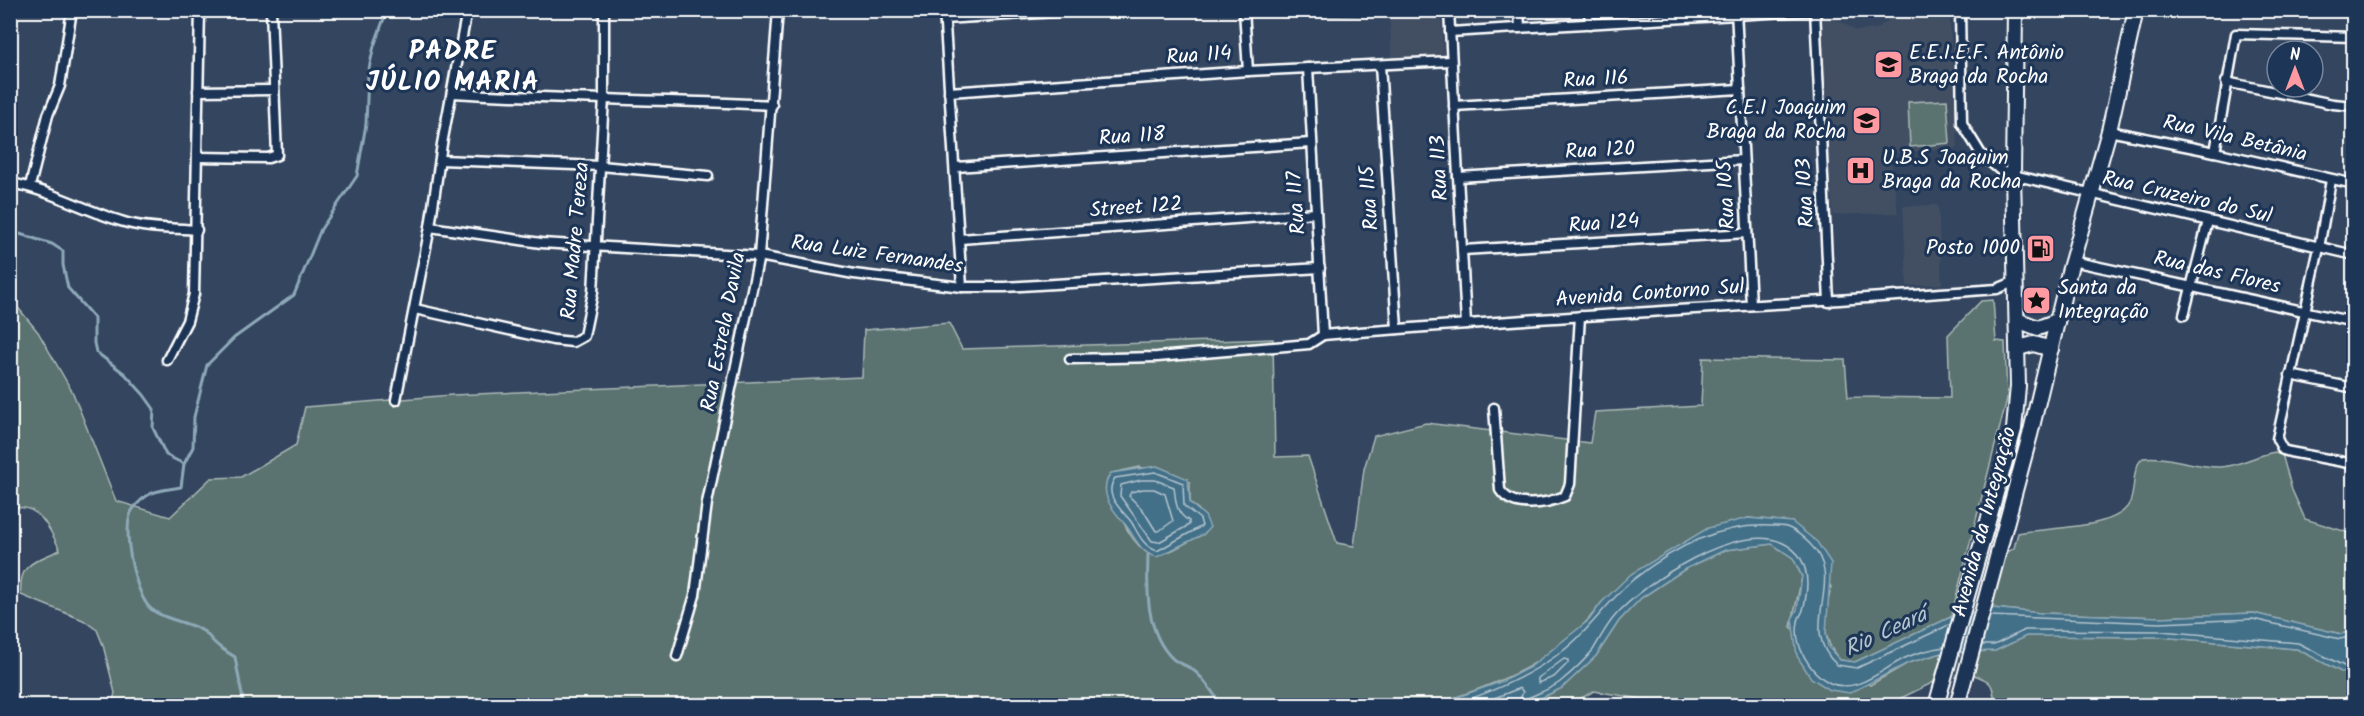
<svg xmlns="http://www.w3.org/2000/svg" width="2364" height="716" font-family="Kalam,sans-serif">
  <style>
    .built { fill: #425064 }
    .green { fill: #5a736f; stroke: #acb9b7; stroke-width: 1.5; fill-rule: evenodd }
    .water { fill: #436f88; stroke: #8ea9b8; stroke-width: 1.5 }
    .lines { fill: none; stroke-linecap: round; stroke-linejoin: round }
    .shore { stroke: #b4c5cf; stroke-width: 1.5 }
    .stream { stroke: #8ea9b8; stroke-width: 3 }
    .minor-casing { stroke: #fff; stroke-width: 13 }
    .primary-casing { stroke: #fff; stroke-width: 18 }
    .minor { stroke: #1d3557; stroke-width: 8 }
    .primary { stroke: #1d3557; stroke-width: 14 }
    .labels { text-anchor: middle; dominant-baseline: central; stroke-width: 6; stroke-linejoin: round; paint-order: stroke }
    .poi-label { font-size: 21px; fill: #fff; stroke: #1d3557; text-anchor: start }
    .street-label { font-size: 21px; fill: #fff; stroke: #1d3557 }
    .water-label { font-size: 22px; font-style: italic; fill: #b4c5cf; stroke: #1d3557 }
    .district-label { font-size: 27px; font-weight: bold; letter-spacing: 1.5px; fill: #fff; stroke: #1d3557 }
  </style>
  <rect width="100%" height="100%" fill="#33455f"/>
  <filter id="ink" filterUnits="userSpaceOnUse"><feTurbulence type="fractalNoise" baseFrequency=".0167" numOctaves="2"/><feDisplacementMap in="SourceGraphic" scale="12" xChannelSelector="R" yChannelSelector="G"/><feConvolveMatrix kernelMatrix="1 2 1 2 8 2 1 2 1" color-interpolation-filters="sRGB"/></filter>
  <g filter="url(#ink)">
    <g class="built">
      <polygon points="1389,11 1441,11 1443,55 1392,58"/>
      <polygon points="1949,11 1958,148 1890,153 1898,213 1833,215 1820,19 1832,16 1856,31 1877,29 1899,12"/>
      <polygon points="1938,205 1942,284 1907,286 1903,206"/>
    </g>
    <g class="green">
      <polygon points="1372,11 1372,15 1281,17 1280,11"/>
      <polygon points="1947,100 1950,143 1910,147 1908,102"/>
      <path d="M10 298 38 332 73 393 116 501 170 517 211 478 241 477 296 445 305 407 452 395 862 377 864 330 949 323 962 349 1273 339 1275 457 1308 456 1337 543 1354 546 1364 469 1374 436 1426 423 1590 443 1595 412 1701 406 1703 358 1845 360 1848 397 1950 398 1948 335 1981 301 1993 300 1996 341 2005 342 2007 399 1951 617 1855 662 1840 660C1819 638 1825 614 1831 587L1792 522 1748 518 1602 602C1559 663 1498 683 1432 705H112L115 693 103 645 97 630 83 620 21 595C18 563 34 562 60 550 51 531 38 500 11 509ZM1140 467 1190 482V503L1199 510 1204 534C1187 541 1171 554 1153 556 1126 543 1117 505 1107 480L1112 473Z"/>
      <path d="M2275 452 2282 454 2292 490 2305 519 2353 534C2353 564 2349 599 2354 627L2349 632 2341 634 2253 613 2160 617 2041 613 1992 608 2005 554 2014 548 2018 533C2046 527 2119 530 2130 502 2136 488 2131 468 2143 458 2171 455 2194 468 2221 467 2240 466 2256 455 2275 452Z"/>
      <polygon points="1772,544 1793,558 1802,577 1791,627 1870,685 1908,663 1942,653 1934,682 1887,705 1678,705 1594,691 1569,705 1526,706 1562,688 1596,656 1619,621 1641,598 1685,569 1725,550"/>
      <path d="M2026 636 2160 637 2297 649 2353 678V705H1995C1993 684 1993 681 1971 674L1979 651H1995Z"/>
    </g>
    <g class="water">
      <path d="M1157 466 1188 479 1190 503 1205 516 1210 527 1204 534 1157 557C1138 552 1136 537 1124 523 1112 509 1097 493 1111 473Z"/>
      <polygon points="1748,518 1792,522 1817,542 1831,563 1826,633 1828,647 1840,660 1855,662 1951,617 1992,608 2041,613 2160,617 2253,613 2341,634 2349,632 2353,627 2353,678 2297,649 2160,637 2026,636 1995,651 1942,653 1908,663 1850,693 1830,690 1811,678 1797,656 1792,619 1797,610 1802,576 1793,558 1772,544 1725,550 1685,569 1641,598 1619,621 1596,656 1562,688 1526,705 1432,706 1503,681 1530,667 1589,620 1602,602 1631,574 1708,528"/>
    </g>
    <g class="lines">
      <g class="shore">
        <path d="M1155 472 1183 483 1184 506 1200 519 1202 526 1157 551C1143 546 1139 535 1132 523 1123 510 1102 497 1115 478Z"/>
        <path d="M1141 480H1155L1174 487C1176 501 1175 513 1189 521V525L1159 542 1152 541 1120 496 1121 485Z"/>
        <polygon points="1143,489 1154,489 1165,494 1173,521 1159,531 1156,531 1143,510 1129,496 1131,492"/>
        <polyline points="1990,616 2160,623 2253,619 2340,639 2354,636"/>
        <polyline points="1982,645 1994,645 2025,630 2161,631 2298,643 2354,671"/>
        <polygon points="1564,659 1568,660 1568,663 1554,677 1538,683 1538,678"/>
        <path d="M1450 706C1491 692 1526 678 1560 653 1589 632 1607 601 1634 579 1673 548 1721 523 1771 526 1776 526 1784 525 1789 528 1796 531 1805 539 1810 544 1848 581 1795 627 1837 665L1857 668 1951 624"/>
        <polyline points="1474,706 1520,688 1523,692 1517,706"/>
        <path d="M1525 706 1528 698C1538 693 1551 689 1560 682 1571 673 1584 661 1593 650 1600 639 1606 626 1615 616 1645 582 1737 521 1783 543 1810 556 1810 584 1803 610 1802 614 1798 618 1798 622 1793 645 1810 673 1830 683 1856 695 1882 669 1905 658 1916 653 1932 649 1944 647"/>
      </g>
      <g class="stream">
        <polyline points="10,231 52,244 63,251 63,265 68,288 94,318 94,343 96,352 125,374 144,395 154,409 153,428 166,455 184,464"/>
        <path d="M1148 554C1147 589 1145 632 1173 659 1179 664 1187 665 1193 670 1205 678 1213 695 1223 706"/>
        <path d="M244 706 235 657C229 653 221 649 216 644 211 640 208 634 203 631 187 621 166 621 151 609 135 596 120 525 133 509 148 489 160 491 181 487L184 464 193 447 194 417 207 365 234 338 294 295 321 229 357 176 366 124 368 73 374 46 387 10"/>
      </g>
      <defs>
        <g id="minor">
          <polyline points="944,10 962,287"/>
          <polyline points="1244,10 1248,71"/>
          <polyline points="1449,10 1466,324"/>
          <polyline points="1519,10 1520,28"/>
          <polyline points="1589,10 1590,24"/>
          <polyline points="1736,10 1751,305"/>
          <polyline points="1815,10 1829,302"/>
          <polyline points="1960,10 1962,123 1981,154 2001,171 2013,175 2354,255"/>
          <polyline points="944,19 1086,10"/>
          <polyline points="1450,32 1821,10"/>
          <polyline points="1380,65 1397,329"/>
          <polyline points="1308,68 1323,335"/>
          <polyline points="2226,82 2333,104 2354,106"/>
          <polyline points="198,91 274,90"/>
          <polyline points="949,92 1248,71 1451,61"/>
          <path d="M453 93C559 100 666 99 772 105"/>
          <polyline points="1454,106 1740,89"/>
          <polyline points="2109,131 2215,152 2354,184"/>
          <polyline points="2215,152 2236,34 2354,37"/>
          <polyline points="197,157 268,158 277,155 271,10"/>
          <polyline points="440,160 601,166 708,176"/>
          <polyline points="956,167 1311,143"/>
          <polyline points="1458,177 1743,160"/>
          <polyline points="2331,180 2319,248 2277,439 2283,450 2290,452 2354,464"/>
          <path d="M10 183C51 190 85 211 124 222 147 229 173 228 197 230"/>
          <polyline points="30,186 48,115 60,86 72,10"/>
          <polyline points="430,227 541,243 759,256 854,274 962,287 1005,287 1320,268"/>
          <polyline points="960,239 1316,213"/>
          <polyline points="1463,250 1747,233"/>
          <polyline points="2072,261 2354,322"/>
          <polyline points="415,309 553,340 573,342 584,336 593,292 604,98 604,10"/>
          <polyline points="2184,315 2208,221"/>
          <path d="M1323 335C1547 316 1772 306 1997 289L2016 281"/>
          <polyline points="1070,359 1157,357 1309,344 1323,335"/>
          <polyline points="167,360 187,321 194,294 200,10"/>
          <polyline points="2290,375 2354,388"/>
          <polyline points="396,400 430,227 442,144 467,10"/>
          <path d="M1494 408 1500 490C1513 510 1546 504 1565 496L1570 484 1580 316"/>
          <polyline points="677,656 695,595 707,503 759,256 778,10"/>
        </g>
        <g id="primary">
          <polyline points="2017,320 2038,328 2057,321"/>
          <polyline points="2018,348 2034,344 2051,349"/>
          <polyline points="1936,706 2014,429 2018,386 2013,175 2015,10"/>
          <polyline points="1957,706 2030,435 2069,272 2109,131 2136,10"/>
        </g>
      </defs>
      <use href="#minor" class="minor-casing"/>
      <use href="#primary" class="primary-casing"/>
      <use href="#minor" class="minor"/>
      <use href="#primary" class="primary"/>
    </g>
  </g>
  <defs>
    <symbol id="school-square" viewBox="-11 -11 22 22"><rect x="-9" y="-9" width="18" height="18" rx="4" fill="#ff9aa2" stroke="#1d3557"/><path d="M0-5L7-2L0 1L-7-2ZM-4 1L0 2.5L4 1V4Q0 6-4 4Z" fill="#111"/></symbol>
    <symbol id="hospital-square" viewBox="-11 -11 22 22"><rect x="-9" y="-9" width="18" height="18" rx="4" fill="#ff9aa2" stroke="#1d3557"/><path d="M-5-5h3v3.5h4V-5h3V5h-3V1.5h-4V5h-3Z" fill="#111"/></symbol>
    <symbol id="fuel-square" viewBox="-11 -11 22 22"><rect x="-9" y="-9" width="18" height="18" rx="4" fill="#ff9aa2" stroke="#1d3557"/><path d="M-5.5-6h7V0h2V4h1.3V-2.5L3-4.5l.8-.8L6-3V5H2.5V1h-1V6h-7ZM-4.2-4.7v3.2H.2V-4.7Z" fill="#111"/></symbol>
    <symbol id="sight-square" viewBox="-11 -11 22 22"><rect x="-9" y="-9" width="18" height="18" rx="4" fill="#ff9aa2" stroke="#1d3557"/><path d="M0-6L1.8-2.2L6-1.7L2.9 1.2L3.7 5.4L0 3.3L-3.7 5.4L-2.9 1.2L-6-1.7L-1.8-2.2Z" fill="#111"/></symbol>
  </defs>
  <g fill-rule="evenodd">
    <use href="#school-square" x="1872" y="48" width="33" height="33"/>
    <use href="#school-square" x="1850" y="104" width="33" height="33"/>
    <use href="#hospital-square" x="1844" y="154" width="33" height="33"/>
    <use href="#fuel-square" x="2024" y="232" width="33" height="33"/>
    <use href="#sight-square" x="2020" y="284" width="33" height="33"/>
  </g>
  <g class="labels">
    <g class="poi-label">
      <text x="1909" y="53">E.E.I.E.F. Antônio<tspan x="1909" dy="24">Braga da Rocha</tspan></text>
      <text x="1846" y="108" text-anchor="end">C.E.I Joaquim<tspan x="1846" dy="24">Braga da Rocha</tspan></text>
      <text x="1882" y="158">U.B.S Joaquim<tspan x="1882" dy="24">Braga da Rocha</tspan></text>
      <text x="2020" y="248" text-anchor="end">Posto 1000</text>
      <text x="2058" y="288">Santa da<tspan x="2058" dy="24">Integração</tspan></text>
    </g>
    <g class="street-label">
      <text transform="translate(1199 56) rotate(-4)">Rua 114</text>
      <text transform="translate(1596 80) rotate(-3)">Rua 116</text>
      <text transform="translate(1132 137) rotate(-4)">Rua 118</text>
      <text transform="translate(2235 139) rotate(13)">Rua Vila Betânia</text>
      <text transform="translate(1600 151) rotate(-3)">Rua 120</text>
      <text transform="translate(1440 168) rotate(-93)">Rua 113</text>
      <text transform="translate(1806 193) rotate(-93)">Rua 103</text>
      <text transform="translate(1727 195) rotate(-93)">Rua 105</text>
      <text transform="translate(1370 198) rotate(-94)">Rua 115</text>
      <text transform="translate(2187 198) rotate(13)">Rua Cruzeiro do Sul</text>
      <text transform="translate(1297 203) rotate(-94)">Rua 117</text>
      <text transform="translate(1136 208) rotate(-4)">Street 122</text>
      <text transform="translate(1604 224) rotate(-4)">Rua 124</text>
      <text transform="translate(576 241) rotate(-85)">Rua Madre Tereza</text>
      <text transform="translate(877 255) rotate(8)">Rua Luiz Fernandes</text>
      <text transform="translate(2217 273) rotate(13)">Rua das Flores</text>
      <text transform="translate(1650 294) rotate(-4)">Avenida Contorno Sul</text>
      <text transform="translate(724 332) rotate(-79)">Rua Estrela Davila</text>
      <text transform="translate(1985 522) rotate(-75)">Avenida da Integração</text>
    </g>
    <g class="water-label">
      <text transform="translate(1886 633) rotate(-25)">Rio Ceará</text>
    </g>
    <g class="district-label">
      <text x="453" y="51">PADRE<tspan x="453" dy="31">JÚLIO MARIA</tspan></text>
    </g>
  </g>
  <rect width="2364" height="716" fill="none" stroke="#1d3557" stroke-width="36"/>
  <rect x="18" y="18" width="2328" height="680" fill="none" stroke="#fff" stroke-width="2" filter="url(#ink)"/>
  <g transform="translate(2295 69)"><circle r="28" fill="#1d3557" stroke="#77869a" stroke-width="1.5"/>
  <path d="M0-4.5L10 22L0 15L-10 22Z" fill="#ff9aa2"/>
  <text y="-9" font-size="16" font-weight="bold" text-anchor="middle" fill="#ffffff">N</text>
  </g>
</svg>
